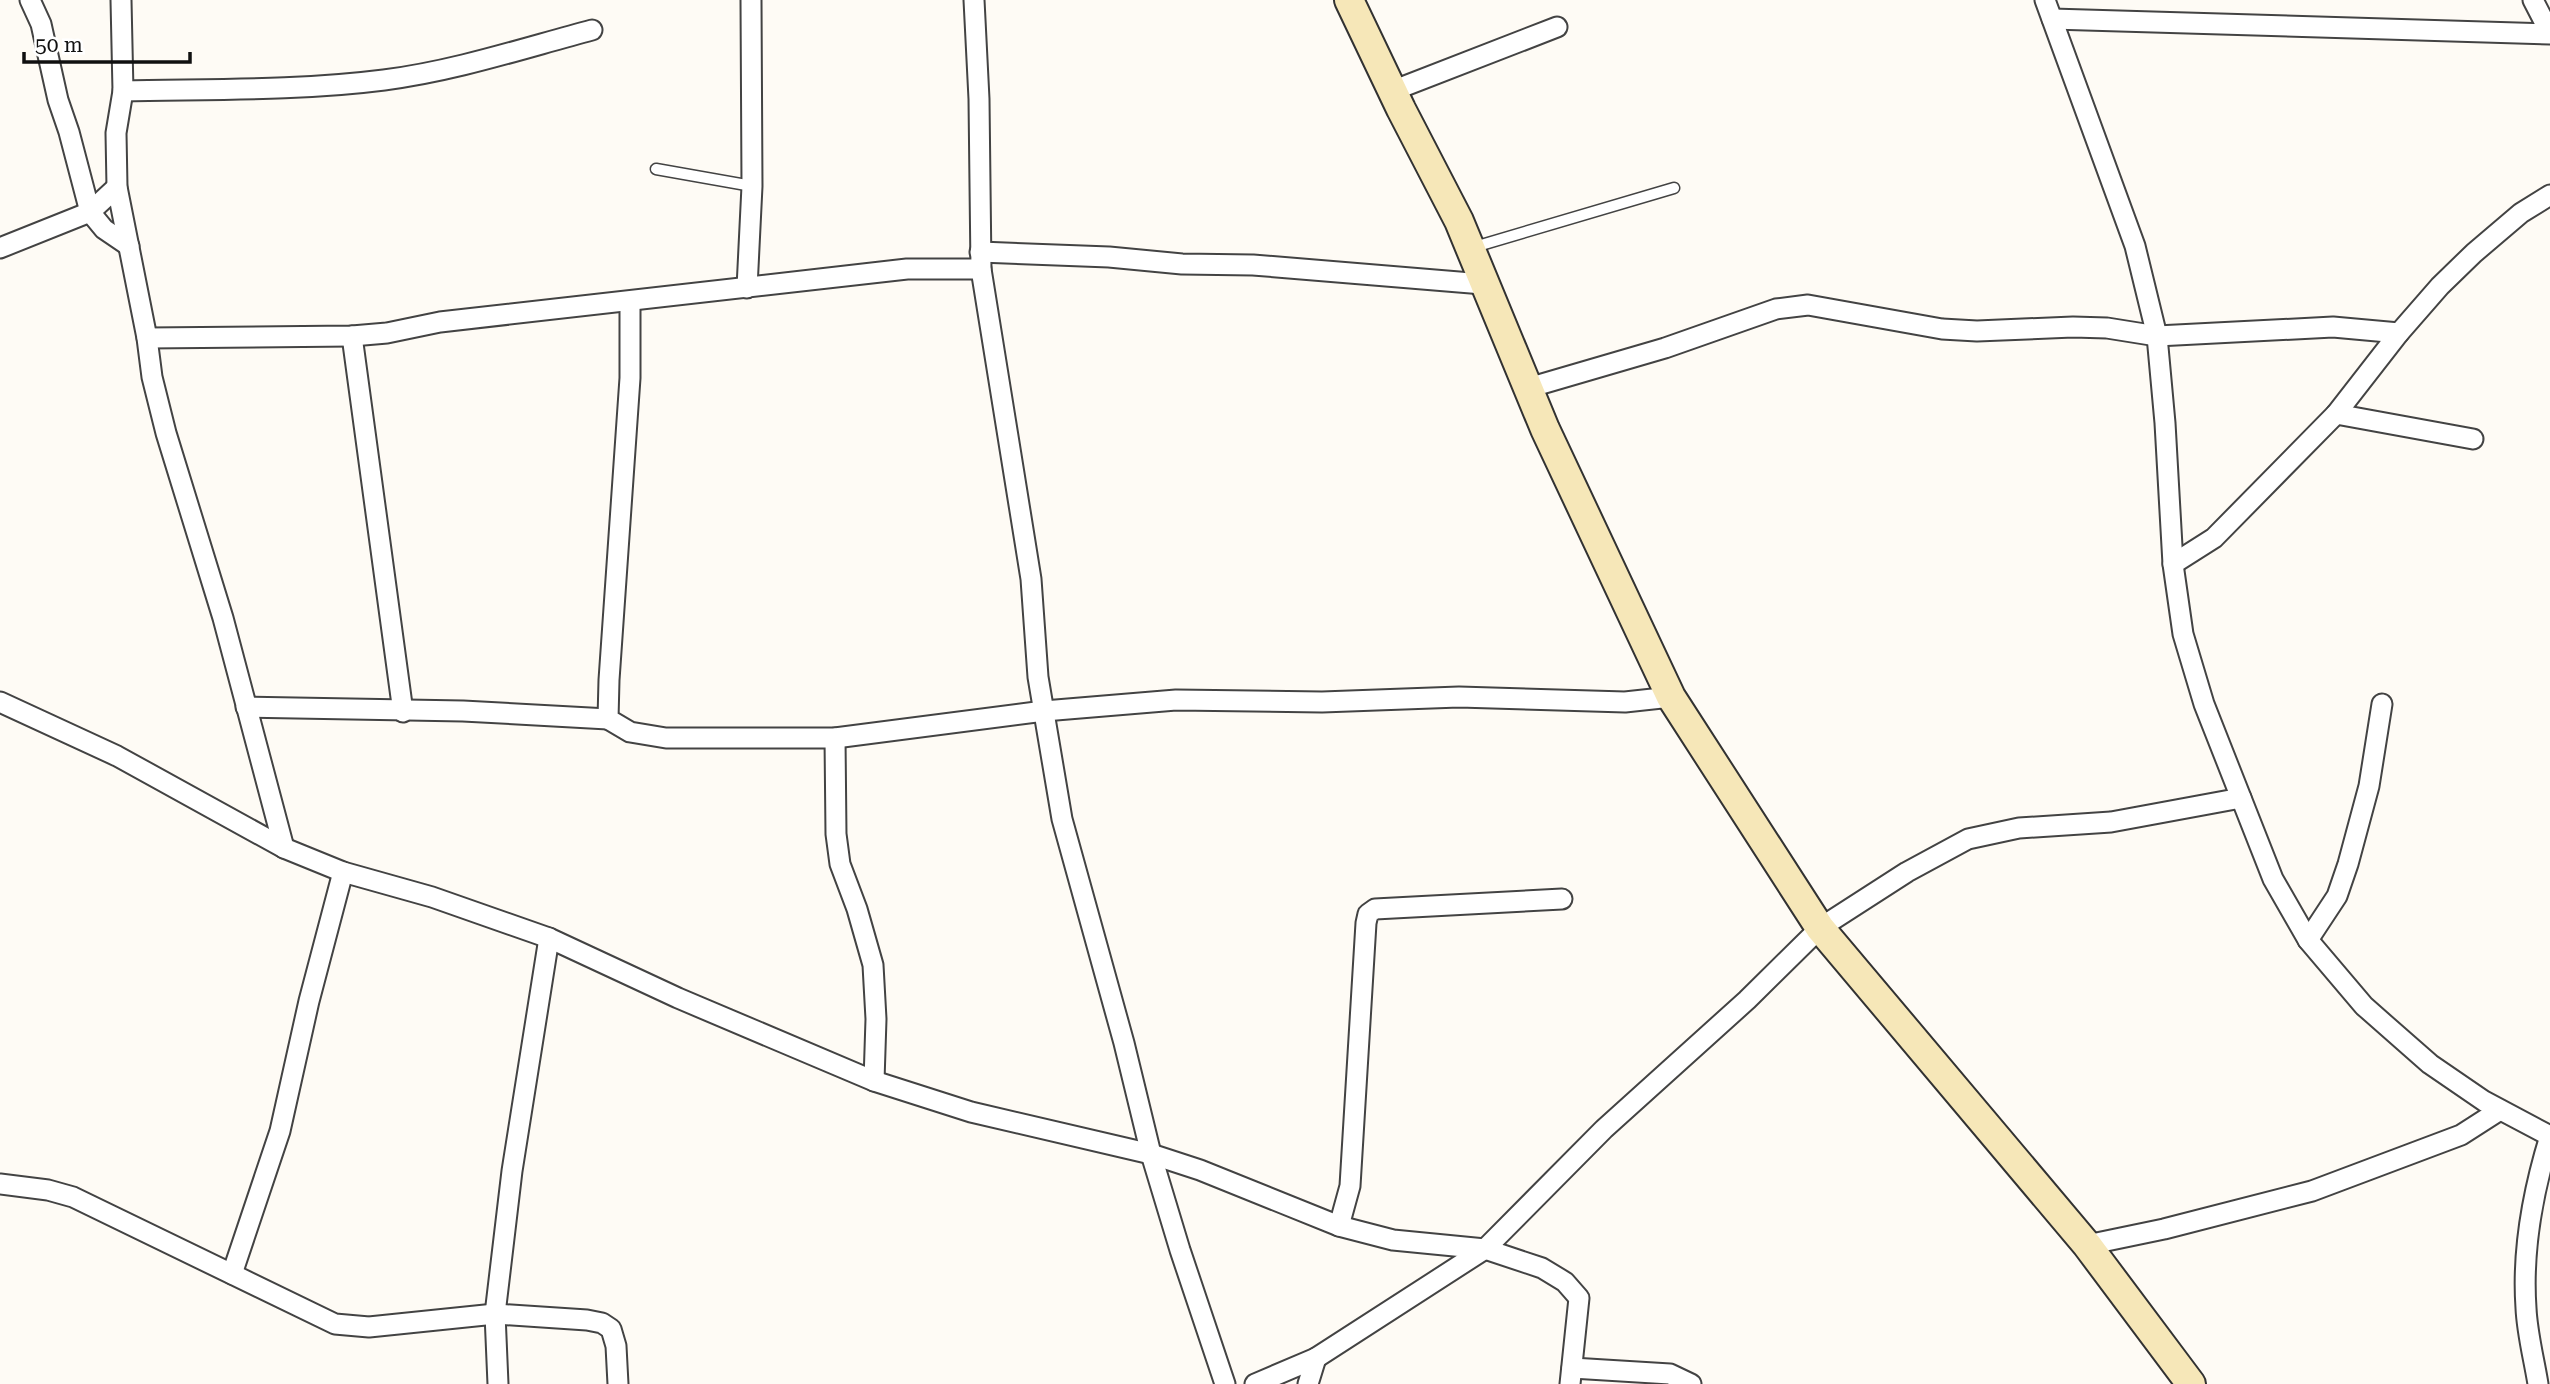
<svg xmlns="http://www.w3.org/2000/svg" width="2550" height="1384" font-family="'Roboto Serif',serif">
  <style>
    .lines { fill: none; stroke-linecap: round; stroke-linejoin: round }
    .lane-casing { stroke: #434343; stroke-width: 13 }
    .street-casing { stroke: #434343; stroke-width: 23 }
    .secondary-casing { stroke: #323232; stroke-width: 32 }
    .lane { stroke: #fff; stroke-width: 10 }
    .street { stroke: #fff; stroke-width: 19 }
    .secondary { stroke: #f6e7b8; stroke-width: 28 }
  </style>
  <rect width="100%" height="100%" fill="#fefbf5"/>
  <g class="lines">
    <defs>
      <g id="lane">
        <polyline points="656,169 752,186"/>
        <polyline points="1471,248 1674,188"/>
      </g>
      <g id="street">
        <polyline points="30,0 41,24 58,100 69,132 90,212 104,229 129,246"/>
        <polyline points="121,0 123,91 116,133 117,187 147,338 152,377 166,433 223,618 284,848"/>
        <polyline points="974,0 979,99 981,269 1031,579 1038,677 1062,819 1124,1043 1151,1154 1180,1250 1225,1384"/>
        <polyline points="2045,0 2135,246 2157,336 2165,423 2173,564 2183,634 2204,704 2273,879 2308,940 2364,1006 2430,1064 2484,1101 2550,1136"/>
        <polyline points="2533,0 2550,33"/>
        <polyline points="2052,19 2550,34"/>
        <path d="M123 91C209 89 298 91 384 80 455 71 524 48 592 30"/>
        <polyline points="1392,91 1557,27"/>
        <polyline points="0,248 90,212 117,187"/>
        <polyline points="980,252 1109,257 1182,264 1253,265 1483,284"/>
        <polyline points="747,288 752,186 751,0"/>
        <polyline points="630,302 630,378 609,680 608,719 630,732 666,738 835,738 1044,711 1176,700 1322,702 1459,697 1625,702 1671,697"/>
        <polyline points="352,336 403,712"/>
        <polyline points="147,338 352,336 387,333 440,322 907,269 981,269"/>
        <polyline points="1528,388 1665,348 1776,309 1808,305 1942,329 1977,331 2073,327 2107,328 2157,336 2333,327 2399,333"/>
        <polyline points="2336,414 2473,439"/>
        <polyline points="2173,564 2214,538 2336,414 2399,333 2440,286 2474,253 2521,213 2550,195"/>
        <polyline points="0,702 117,756 284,848 343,872 432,897 549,938 678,998 874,1081 971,1112 1151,1154 1200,1170 1339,1226 1393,1240 1485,1249 1542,1268 1565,1282 1579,1298 1570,1384"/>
        <polyline points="246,707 463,711 608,719"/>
        <polyline points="835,738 836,834 840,864 857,909 873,965 876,1019 874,1081"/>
        <polyline points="2308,940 2337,896 2348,864 2369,786 2382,704"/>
        <polyline points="0,1184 48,1190 73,1197 335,1324 369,1327 495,1314 587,1320 602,1323 611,1329 616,1346 618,1384"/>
        <polyline points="1339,1226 1350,1186 1366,923 1368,914 1375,909 1562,899"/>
        <polyline points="2087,1245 2164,1229 2312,1191 2461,1135 2500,1110"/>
        <polyline points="232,1274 280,1131 309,1001 343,872"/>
        <polyline points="1572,1368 1670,1374 1691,1384"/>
        <polyline points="498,1384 495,1314 512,1171 549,938"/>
        <polyline points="1255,1384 1316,1358 1485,1249 1604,1129 1747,1000 1820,928 1907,872 1968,839 2019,828 2111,822 2241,798"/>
        <polyline points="1308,1384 1316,1358"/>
        <path d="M2538 1384C2534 1359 2527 1333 2526 1308 2522 1251 2533 1191 2550 1136"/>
      </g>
      <polyline id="secondary" points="1349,0 1401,109 1459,221 1545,429 1671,697 1820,928 2087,1245 2191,1384"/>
    </defs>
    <use href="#lane" class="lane-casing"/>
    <use href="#street" class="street-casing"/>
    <use href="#secondary" class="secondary-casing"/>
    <use href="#lane" class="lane"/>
    <use href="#street" class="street"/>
    <use href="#secondary" class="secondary"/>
  </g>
  <path d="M24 52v10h166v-10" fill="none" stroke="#101010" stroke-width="3.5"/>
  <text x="35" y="52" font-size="21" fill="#101010" stroke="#ffffff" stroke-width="5" paint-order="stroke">50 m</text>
</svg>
